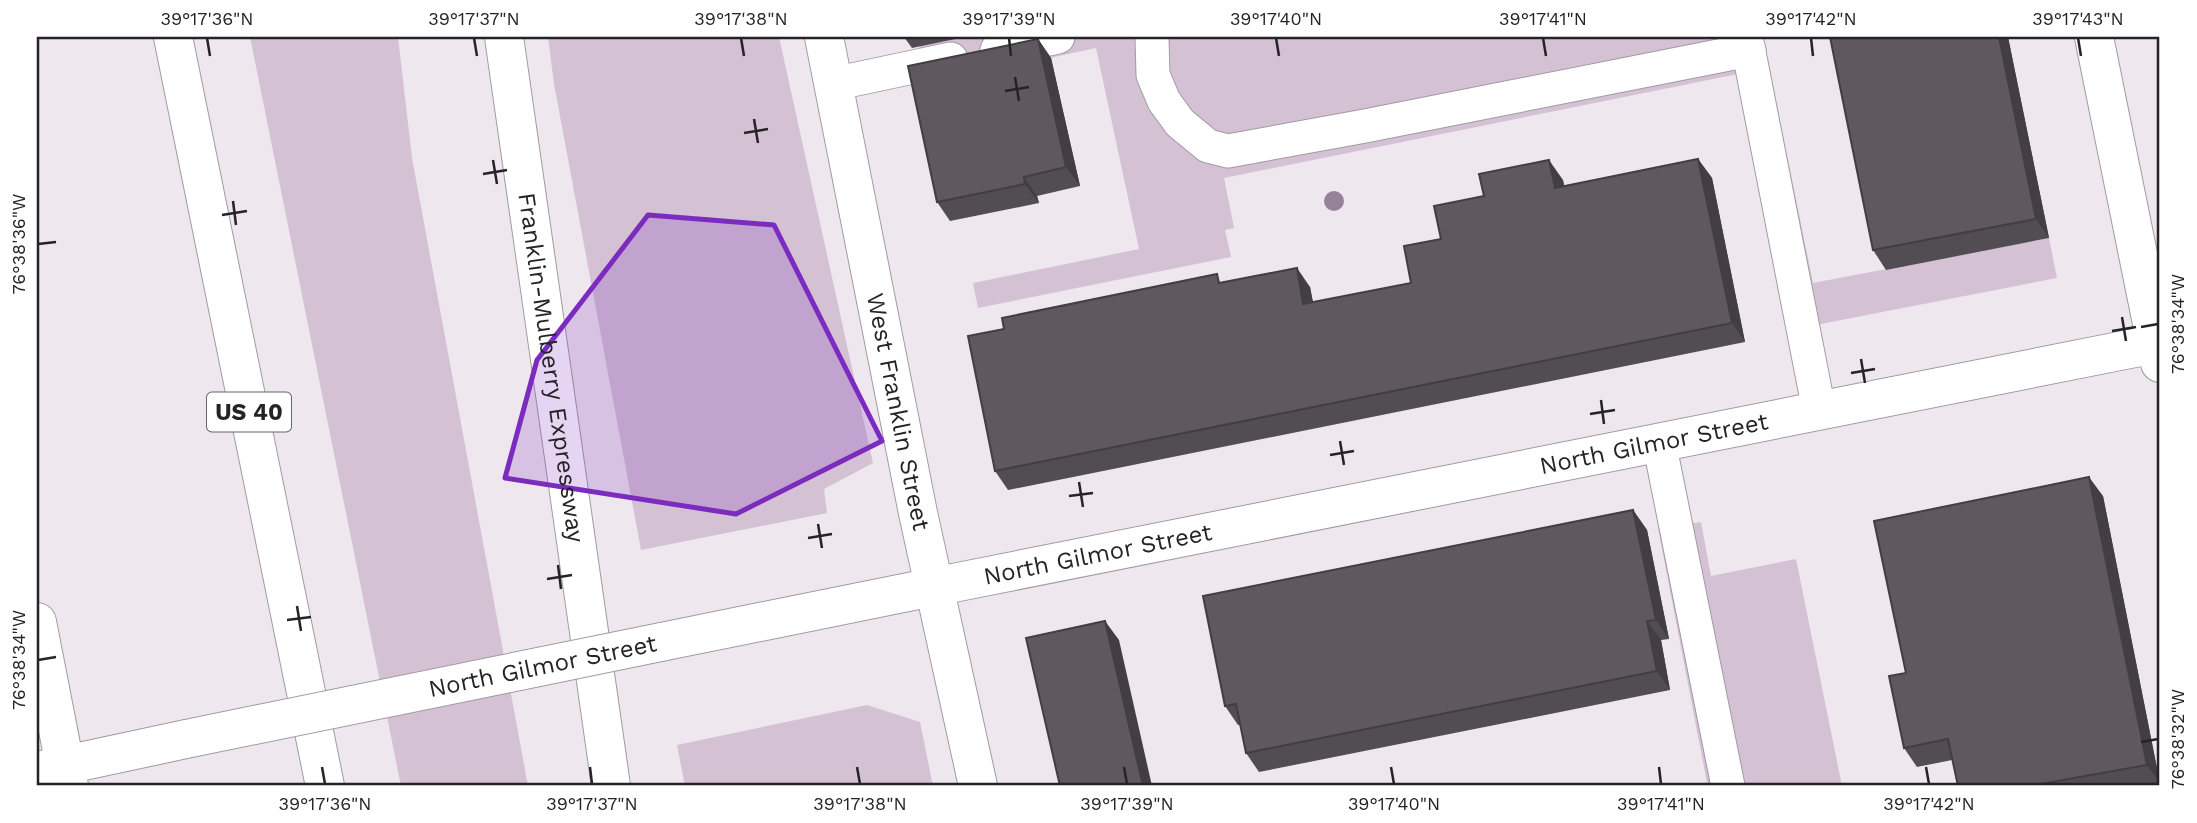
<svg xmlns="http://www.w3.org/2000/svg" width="2197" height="823" font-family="'Work Sans',sans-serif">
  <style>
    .green { fill: #d4c1d4 }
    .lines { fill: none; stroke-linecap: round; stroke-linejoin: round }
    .service-casing { stroke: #a19ba1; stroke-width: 35 }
    .minor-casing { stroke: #a19ba1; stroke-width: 40 }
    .tertiary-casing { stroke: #a19ba1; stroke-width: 40 }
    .secondary-casing { stroke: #a19ba1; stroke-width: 40 }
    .primary-casing { stroke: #a19ba1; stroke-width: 40 }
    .motorway-casing { stroke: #a19ba1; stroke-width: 40 }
    .service { stroke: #fff; stroke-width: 33 }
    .minor { stroke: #fff; stroke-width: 38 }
    .tertiary { stroke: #fff; stroke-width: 38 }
    .secondary { stroke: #fff; stroke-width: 38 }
    .primary { stroke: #fff; stroke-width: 38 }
    .motorway { stroke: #fff; stroke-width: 38 }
    .tertiary-bridge-casing { stroke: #a19ba1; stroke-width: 40; stroke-linecap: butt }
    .tertiary-bridge { stroke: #fff; stroke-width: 38 }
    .tree { fill: #978198 }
    .wall { fill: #524d52 }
    .shaded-wall { fill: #423e42 }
    .building { fill: #5f595f; stroke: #423e42; stroke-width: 2 }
    .marked { fill: #7b2cbf; fill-opacity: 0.2; stroke: #7b2cbf; stroke-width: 5; stroke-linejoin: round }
    .ticks { fill: none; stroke: #262326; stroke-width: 2.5 }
    .labels { text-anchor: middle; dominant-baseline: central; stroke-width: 7; stroke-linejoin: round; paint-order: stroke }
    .shield { fill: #fff; stroke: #676567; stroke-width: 2 }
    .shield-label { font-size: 23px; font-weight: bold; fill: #262326 }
    .street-label { font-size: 24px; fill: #262326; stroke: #fff }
    .neatline { fill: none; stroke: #262326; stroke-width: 2.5 }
    .ticks-label { font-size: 18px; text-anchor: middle; fill: #262326 }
  </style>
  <rect width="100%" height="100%" fill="#eee8ee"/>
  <g class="green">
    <polygon points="250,37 398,37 412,158 528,786 401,786"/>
    <polygon points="548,37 779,37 873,463 824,489 827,513 641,550 554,84"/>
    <polygon points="917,37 1763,37 1813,283 2049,238 2057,278 1795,329 1743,73 1224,178 1234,228 1225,230 1231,257 978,308 973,283 1139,249 1096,48 928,84"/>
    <polygon points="1701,522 1711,576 1796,559 1842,786 1696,786 1707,783 1658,528"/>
    <polygon points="867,705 920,722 933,786 685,786 677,745"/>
  </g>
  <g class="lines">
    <defs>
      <g id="service">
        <polyline points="1152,37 1153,75 1164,101 1180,123 1208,146 1228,151 1365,126 1749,50"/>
        <polyline points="1746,37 1819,410"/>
        <polyline points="997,50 1058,37"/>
        <polyline points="833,84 951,59"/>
        <polyline points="1659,442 1728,786"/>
      </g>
      <g id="minor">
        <path id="s1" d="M933 587 2160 343"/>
      </g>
      <g id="tertiary">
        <polyline points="661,642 933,587"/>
        <polyline points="37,771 186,739"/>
      </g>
      <polyline id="secondary" points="2094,37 2160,363"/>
      <g id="primary">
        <path id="s2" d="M824 37 918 513 978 786"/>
        <polyline points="37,622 69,786"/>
      </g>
      <g id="motorway">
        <polyline points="173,37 325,786"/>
        <path id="s3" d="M504 37 611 786"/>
      </g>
    </defs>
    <use href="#service" class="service-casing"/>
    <use href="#minor" class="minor-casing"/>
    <use href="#tertiary" class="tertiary-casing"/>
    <use href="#secondary" class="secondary-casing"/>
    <use href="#primary" class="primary-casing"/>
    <use href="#motorway" class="motorway-casing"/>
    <use href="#service" class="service"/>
    <use href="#minor" class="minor"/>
    <use href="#tertiary" class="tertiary"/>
    <use href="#secondary" class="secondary"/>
    <use href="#primary" class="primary"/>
    <use href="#motorway" class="motorway"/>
    <defs>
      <g id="tertiary-bridge">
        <path id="s4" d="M186 739 661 642"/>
      </g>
    </defs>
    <use href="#tertiary-bridge" class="tertiary-bridge-casing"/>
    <use href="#tertiary-bridge" class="tertiary-bridge"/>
  </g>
  <circle class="tree" cx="1334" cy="201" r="10"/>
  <g class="wall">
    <polygon points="904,37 965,37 912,48"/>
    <polygon points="2008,37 2049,238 1886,270 1873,250"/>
    <polygon points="1038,39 1051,58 1080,186 1037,196 1039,203 950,221 937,202"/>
    <polygon points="1698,159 1712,178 1745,342 1008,490 995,471 1223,282 1310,287 1313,302 1411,283 1441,239 1484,196 1563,180 1564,186"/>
    <polygon points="2103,496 2160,784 2148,786 1958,786 1952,760 1917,767 1904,748 1906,673"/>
    <polygon points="1633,510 1647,530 1669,639 1661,640 1670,690 1259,772 1246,753 1240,725 1238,725 1225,706"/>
  </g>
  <g class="shaded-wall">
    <polygon points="1999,37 2008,37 2049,238 2036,219"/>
    <polygon points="1038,39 1051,58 1080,186 1066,167"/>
    <polygon points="1698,159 1712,178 1745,342 1732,323"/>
    <polygon points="1549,160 1563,180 1568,207 1555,188"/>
    <polygon points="1024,177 1037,196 1039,203 1025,184"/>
    <polygon points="1297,268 1310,287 1317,324 1303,304"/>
    <polygon points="2089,477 2103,496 2160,783 2147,765"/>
    <polygon points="1633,510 1647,530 1669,639 1656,620"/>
    <polygon points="1105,621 1119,640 1152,786 1143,786"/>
    <polygon points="1647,621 1661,640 1670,690 1657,671"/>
  </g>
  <g class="building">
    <polygon points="1830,37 1999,37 2036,219 1873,250"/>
    <polygon points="1038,39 1066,167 1024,177 1025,184 937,202 908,66"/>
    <polygon points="1698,159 1732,323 995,471 968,336 1004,329 1002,318 1217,274 1219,283 1297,268 1303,304 1411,283 1404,246 1441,239 1434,206 1484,196 1479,174 1549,160 1555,188"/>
    <polygon points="2089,477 2147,765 2029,786 1958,786 1948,739 1904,748 1889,676 1906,673 1874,521"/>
    <polygon points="1633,510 1656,620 1647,621 1657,671 1246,753 1236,704 1225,706 1203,596"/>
    <polygon points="1105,621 1143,786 1060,786 1026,638"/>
  </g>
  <path class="marked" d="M648 215 774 225 882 441 736 514 505 478 537 360Z"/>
  <path class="ticks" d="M207 38 210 56M474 38 477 56M741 38 744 56M1009 38 1011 56M1276 38 1279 56M1543 38 1546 56M1811 38 1813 56M2078 38 2081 56M1015 77 1019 101M1005 91 1029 87M754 119 758 143M744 133 768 129M493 160 497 184M483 174 507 170M233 201 236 225M222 215 247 211M38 244 56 242M2122 317 2126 341M2141 327 2158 324M2112 331 2136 327M1861 359 1865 383M1851 373 1875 369M1601 400 1604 424M1590 414 1615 410M1340 441 1344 465M1330 455 1354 451M1079 482 1083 507M1069 496 1093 493M818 524 822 548M808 538 832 534M558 565 561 589M547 579 572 575M297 606 301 631M287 620 311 617M38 660 56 657M2141 742 2158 739M322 767 325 784M590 767 592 784M857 767 860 784M1124 767 1127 784M1391 767 1394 784M1659 767 1661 784M1926 767 1929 784"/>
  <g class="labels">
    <rect class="shield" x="207" y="392.5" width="84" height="39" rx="5"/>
    <g class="shield-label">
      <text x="249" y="412">US 40</text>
    </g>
    <g class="street-label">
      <text stroke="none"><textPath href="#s3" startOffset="334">Franklin-Mulberry Expressway</textPath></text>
      <text stroke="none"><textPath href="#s2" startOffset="382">West Franklin Street</textPath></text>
      <text stroke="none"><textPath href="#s1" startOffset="735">North Gilmor Street</textPath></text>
      <text stroke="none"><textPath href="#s1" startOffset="168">North Gilmor Street</textPath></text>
      <text stroke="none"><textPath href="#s4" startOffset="364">North Gilmor Street</textPath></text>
    </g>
  </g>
  <rect width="2197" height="823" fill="none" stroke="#ffffff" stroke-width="77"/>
  <rect x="38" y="38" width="2120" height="746" class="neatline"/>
  <g class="ticks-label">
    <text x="207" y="25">39°17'36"N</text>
    <text x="474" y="25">39°17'37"N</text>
    <text x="741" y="25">39°17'38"N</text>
    <text x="1009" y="25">39°17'39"N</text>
    <text x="1276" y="25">39°17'40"N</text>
    <text x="1543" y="25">39°17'41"N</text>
    <text x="1811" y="25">39°17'42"N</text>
    <text x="2078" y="25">39°17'43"N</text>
    <text transform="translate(19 244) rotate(-90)" y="6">76°38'36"W</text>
    <text transform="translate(2178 324) rotate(-90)" y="6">76°38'34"W</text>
    <text transform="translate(19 660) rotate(-90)" y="6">76°38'34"W</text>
    <text transform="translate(2178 739) rotate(-90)" y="6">76°38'32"W</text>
    <text x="325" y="810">39°17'36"N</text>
    <text x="592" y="810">39°17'37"N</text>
    <text x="860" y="810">39°17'38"N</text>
    <text x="1127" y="810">39°17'39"N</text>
    <text x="1394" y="810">39°17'40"N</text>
    <text x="1661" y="810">39°17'41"N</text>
    <text x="1929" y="810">39°17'42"N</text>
  </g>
</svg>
